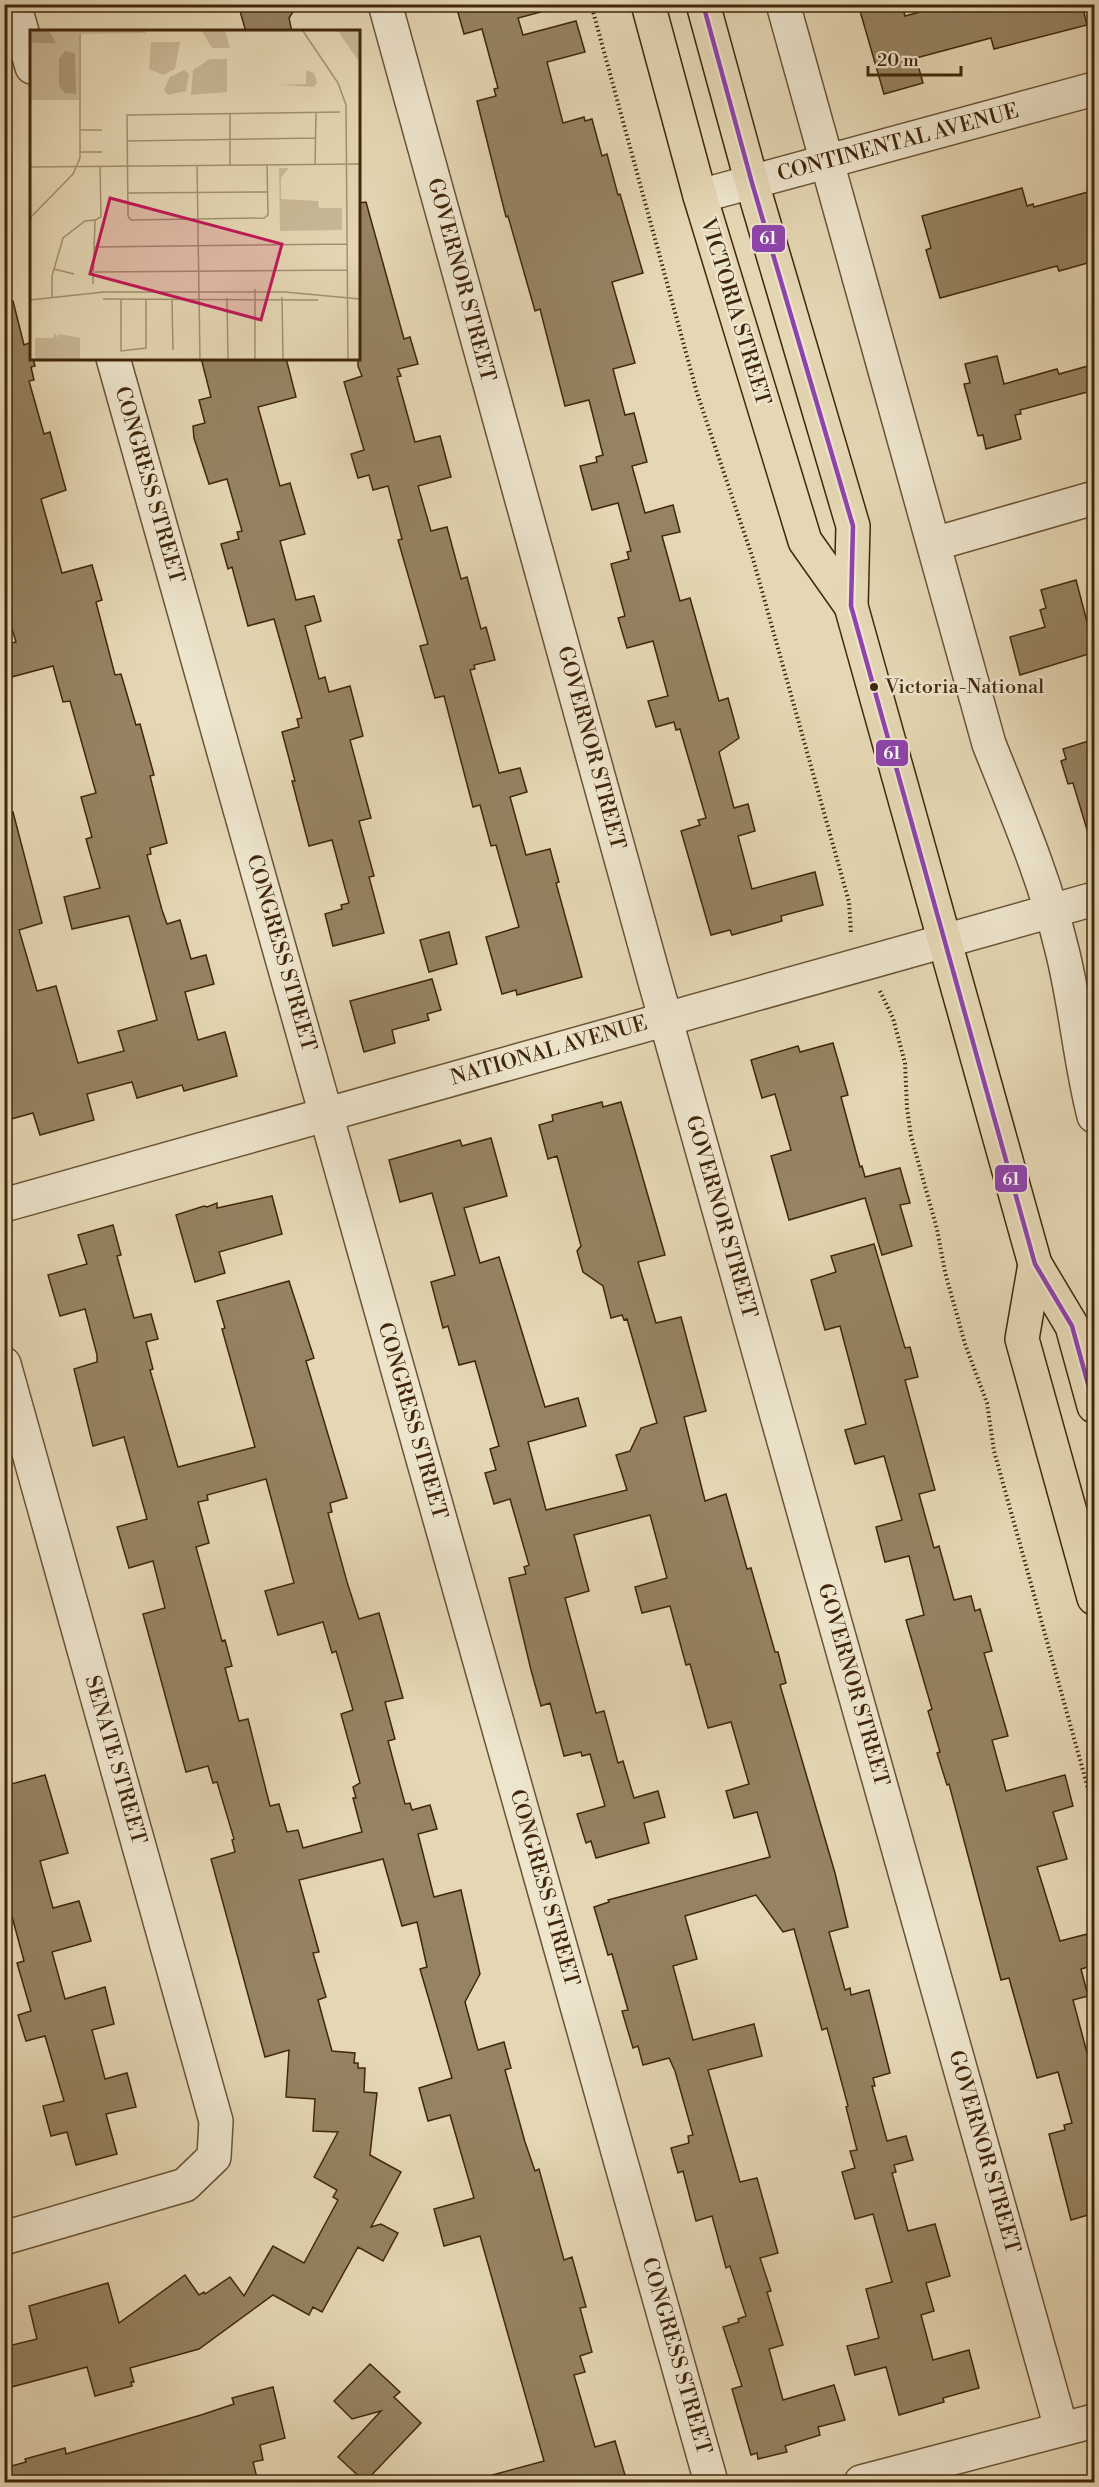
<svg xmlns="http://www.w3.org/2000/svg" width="1099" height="2487" font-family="'Libre Bodoni',serif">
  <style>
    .building { fill: #968362; stroke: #41270a; stroke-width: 1.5; fill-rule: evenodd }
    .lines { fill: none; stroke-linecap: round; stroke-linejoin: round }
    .minor-casing { stroke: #6a5334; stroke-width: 36 }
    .major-casing { stroke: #41270a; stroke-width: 36 }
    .path { stroke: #41270a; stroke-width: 4; stroke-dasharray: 1.5 3; stroke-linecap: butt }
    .minor { stroke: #eee5ce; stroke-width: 33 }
    .major { stroke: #e5d7b4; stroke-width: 33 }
    .bus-1-casing { stroke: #eee5ce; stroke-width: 9 }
    .bus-1 { stroke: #8e44ad; stroke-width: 4.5 }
    .bus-dot { fill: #41270a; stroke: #eee5ce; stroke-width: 2 }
    .labels { text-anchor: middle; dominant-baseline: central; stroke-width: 5; stroke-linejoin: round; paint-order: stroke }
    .bus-label { font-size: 20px; fill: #41270a; stroke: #eee5ce; text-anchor: start }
    .street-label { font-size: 21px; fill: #41270a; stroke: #eee5ce }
    .inset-road { fill: none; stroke: #a39170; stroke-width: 1.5 }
    .view { fill: #c2185b; fill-opacity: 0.15; stroke: #c2185b; stroke-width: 3 }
    .inset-edge { fill: none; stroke: #41270a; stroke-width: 3 }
    .line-badge { stroke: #eee5ce; stroke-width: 2 }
    .badge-label { font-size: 16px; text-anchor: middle; font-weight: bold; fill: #fff }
  </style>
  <rect width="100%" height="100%" fill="#e5d7b4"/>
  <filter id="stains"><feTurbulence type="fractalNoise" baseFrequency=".00333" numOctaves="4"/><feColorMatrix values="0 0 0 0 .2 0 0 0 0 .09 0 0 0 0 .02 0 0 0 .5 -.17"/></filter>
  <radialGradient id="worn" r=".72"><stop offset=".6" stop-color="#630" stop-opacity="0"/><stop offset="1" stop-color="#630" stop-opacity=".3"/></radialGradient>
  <g class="building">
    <polygon points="266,4 298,4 289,18 292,32 246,32 240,11"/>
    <polygon points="472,4 540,4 541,12 518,18 523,35 576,21 585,52 547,62 563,123 584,117 585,121 592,119 602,156 607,154 618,195 620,194 643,273 612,282 635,363 613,369 625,415 634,413 647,462 632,466 645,513 673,505 680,532 662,536 680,601 690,598 719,701 728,698 739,738 719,752 734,808 748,804 755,831 738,836 752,889 815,872 823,905 781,916 782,921 732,935 730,930 711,935 681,831 700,825 698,820 706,818 680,729 676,730 674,722 656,727 648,701 668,696 653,641 627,648 618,618 625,616 611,564 629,559 627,552 631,551 618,503 592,510 580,466 597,462 596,457 603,455 589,400 565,406 540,309 535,311 508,216 506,217 477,101 496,96 494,89 498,88 482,29 464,34 457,9"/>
    <polygon points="858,4 902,4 905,16 949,4 1082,4 1087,25 994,49 991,38 916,58 923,83 884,94"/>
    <polygon points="1022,188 1027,206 1033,204 1034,207 1095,190 1095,261 1059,271 1057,266 940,298 926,250 931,248 922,216"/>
    <polygon points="366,202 404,339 410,337 418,364 398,369 401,376 397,377 415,442 440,436 451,477 418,486 431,531 447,527 461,579 467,577 481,629 486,627 495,660 474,665 475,669 470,670 479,702 499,773 520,768 527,792 510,797 526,855 550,849 559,882 556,883 582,977 517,995 516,990 502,994 486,937 519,927 496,845 491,846 480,805 473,807 444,696 435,698 420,646 428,644 398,540 402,539 388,486 373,490 369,475 358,478 351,454 364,450 344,382 362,376 358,366 358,203"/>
    <polygon points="13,301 24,345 29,343 35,366 31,367 34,380 29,381 44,434 50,432 66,490 41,499 62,573 92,565 102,600 96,602 115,675 121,674 136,725 140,724 154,775 150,776 167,843 150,848 151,854 147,855 162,910 167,924 180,920 191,959 206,955 214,984 185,992 198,1040 225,1032 237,1076 184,1091 182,1085 137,1098 132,1082 87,1094 94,1120 40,1135 33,1113 4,1121 4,813 13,812 42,923 19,930 37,991 56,986 78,1063 124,1051 118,1031 157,1020 129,916 72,929 64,897 100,888 86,839 92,837 81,797 96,793 70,701 63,702 53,666 4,679 4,645 16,642 4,603 4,302"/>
    <polygon points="997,356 1004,384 1057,369 1059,374 1095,364 1095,390 1020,410 1021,414 1015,415 1021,439 986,449 983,435 978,436 964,384 970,383 965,364"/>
    <polygon points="201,358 286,358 296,397 258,407 280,486 290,483 305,534 280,541 296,600 314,596 321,621 305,626 319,679 325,677 329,692 350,686 363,736 350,740 371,818 359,821 374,876 369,877 384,933 333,946 325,914 342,909 341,905 349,903 332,840 309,846 292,781 295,781 282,732 299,727 297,719 302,718 274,619 248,626 232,567 228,569 221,544 239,539 237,532 242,531 227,479 209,484 194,438 193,426 205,423 199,400 211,397"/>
    <polygon points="1076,580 1095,652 1020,675 1010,637 1045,627 1040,610 1046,608 1041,590"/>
    <polygon points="1095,739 1095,832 1088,833 1073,783 1068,784 1061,761 1066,759 1063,749"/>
    <polygon points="449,932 457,964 429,972 420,940"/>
    <polygon points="432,979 441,1010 427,1014 429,1020 392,1030 395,1043 364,1052 350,1001"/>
    <polygon points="833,1043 848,1095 841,1097 860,1167 862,1166 865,1177 900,1168 910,1203 900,1205 912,1246 882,1255 865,1198 789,1220 771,1156 791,1150 775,1094 762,1098 751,1060 798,1046 800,1052"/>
    <polygon points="602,1102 603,1107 621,1102 665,1255 638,1262 656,1323 681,1317 706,1411 684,1417 705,1501 726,1494 747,1569 751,1568 775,1652 778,1652 786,1683 780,1685 835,1873 848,1927 829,1932 845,1990 850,1988 851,1995 869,1990 890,2073 873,2078 875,2086 872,2086 887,2141 906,2136 913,2160 894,2165 896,2172 892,2173 908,2231 935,2224 950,2276 926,2283 934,2311 921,2315 933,2360 969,2350 979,2388 943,2398 944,2402 899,2415 886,2367 855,2375 847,2346 879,2338 866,2289 892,2282 873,2214 855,2219 842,2172 855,2168 850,2151 857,2150 846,2107 848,2106 827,2028 822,2030 794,1929 783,1932 756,1895 685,1916 697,1959 673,1966 693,2040 754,2024 762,2056 708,2070 740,2182 757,2178 778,2253 760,2258 771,2291 767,2292 783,2345 769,2349 783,2400 834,2385 845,2420 818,2427 820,2435 785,2446 787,2452 758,2459 757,2453 751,2455 732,2389 742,2386 723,2327 739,2322 738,2319 746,2316 730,2266 726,2268 712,2216 696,2221 683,2171 678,2173 671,2148 689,2143 688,2136 693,2135 675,2071 669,2058 643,2065 638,2046 633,2048 622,2011 628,2010 612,1954 608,1955 594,1907 609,1902 608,1900 770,1857 757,1812 734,1818 726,1791 749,1784 731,1722 708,1728 690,1664 686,1665 670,1606 642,1613 635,1587 667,1578 650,1515 574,1535 589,1591 565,1598 596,1713 604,1711 618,1763 623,1761 634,1798 658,1791 665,1817 644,1823 649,1843 596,1858 591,1841 586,1843 577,1814 605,1806 590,1754 582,1756 581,1752 564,1756 550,1703 541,1706 531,1670 509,1578 526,1574 524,1567 529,1565 510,1499 494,1504 485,1473 496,1470 490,1449 499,1446 475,1361 459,1365 448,1326 443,1328 431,1282 455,1275 432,1193 400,1202 389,1160 460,1140 462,1146 491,1138 507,1196 464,1208 480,1263 499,1257 545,1407 578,1398 586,1426 528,1442 546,1510 627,1490 616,1455 630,1451 641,1428 657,1423 627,1319 624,1320 622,1315 611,1318 603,1286 583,1272 577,1251 581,1246 557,1156 548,1159 539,1125 553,1121 552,1115"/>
    <polygon points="272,1196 282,1234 219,1252 225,1273 195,1282 176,1215 204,1206 207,1207 217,1203 217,1208"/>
    <path d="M113 1225 121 1255 117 1256 134 1318 151 1314 158 1339 146 1342 153 1369 150 1370 178 1467 255 1447 222 1329 225 1328 217 1301 289 1281 314 1358 306 1361 347 1498 330 1503 332 1512 328 1513 347 1582 359 1619 379 1613 403 1698 385 1702 395 1739 388 1741 405 1804 410 1803 412 1810 430 1805 437 1829 418 1834 434 1897 461 1890 480 1974 465 2002 478 2050 504 2042 511 2068 505 2070 525 2142 535 2171 539 2169 564 2260 572 2257 586 2307 580 2308 592 2352 580 2356 585 2372 574 2375 595 2447 615 2441 627 2482H493L492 2475 544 2461 480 2236 444 2246 434 2209 474 2198 450 2115 428 2121 419 2088 452 2078 420 1969 427 1967 417 1922 402 1926 383 1859 299 1880 319 1952 313 1953 326 1997 318 2000 332 2051 355 2053 354 2063H358V2068H365L364 2092 377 2093 370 2155 401 2172 371 2227 381 2224 398 2233 383 2261 358 2247 322 2312 313 2307 309 2315 273 2295 199 2349 130 2368 134 2382H131L132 2386 95 2396 87 2367 4 2389V2347L37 2339 29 2306 108 2283 119 2323 185 2275 199 2295 204 2292 205 2294 230 2277 244 2296 273 2246 304 2263 338 2200 333 2197 337 2190 314 2177 338 2132 313 2131 315 2099 286 2097 289 2050 265 2057 211 1859 235 1852 232 1840 234 1839 217 1782 213 1783 208 1766 186 1772 143 1614 165 1608 153 1561 129 1568 117 1527 147 1519 124 1437 93 1446 74 1369 97 1362V1355L85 1309 60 1316 48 1275 87 1264 78 1235ZM266 1479 294 1583 265 1591 278 1635 323 1622 332 1653 336 1651 353 1710 341 1714 360 1783 353 1787 356 1798H353L362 1832 303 1848 298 1830 287 1832 279 1804 270 1806 248 1719 239 1721 225 1668 232 1666 225 1640 222 1641 196 1547 209 1543 198 1502 208 1500 207 1495Z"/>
    <polygon points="874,1244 905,1348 910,1347 918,1377 905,1380 935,1490 919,1494 934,1548 939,1546 954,1600 971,1596 975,1611 980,1609 992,1651 984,1653 1008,1736 992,1740 1006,1791 1065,1775 1073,1806 1053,1812 1067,1859 1037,1867 1060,1941 1095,1932 1095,1965 1081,1969 1088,1996 1073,2000 1095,2083 1095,2213 1071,2220 1049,2134 1065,2130 1064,2125 1072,2123 1058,2072 1037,2078 1009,1978 1001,1980 949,1784 947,1785 937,1753 940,1752 928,1711 932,1709 906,1620 924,1615 909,1556 885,1562 876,1527 902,1520 884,1456 855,1464 845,1430 866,1424 840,1326 825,1330 811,1280 836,1272 831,1256"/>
    <polygon points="45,1775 68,1853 40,1861 53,1908 79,1901 91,1941 52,1952 65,1999 105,1987 114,2024 92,2030 105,2079 127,2073 136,2107 106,2114 117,2154 76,2165 67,2132 51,2136 43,2106 64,2101 45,2036 26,2041 18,2015 31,2011 17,1963 24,1961 10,1909 4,1910 4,1786"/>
    <polygon points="370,2364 400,2392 394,2397 421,2423 365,2482 338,2457 381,2411 352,2419 334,2401"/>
    <polygon points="273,2387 285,2438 260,2445 263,2460 253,2462 258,2482 4,2482 4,2468 26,2462 25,2459 65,2448 66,2454 201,2415 234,2404 232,2398"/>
  </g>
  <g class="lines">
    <defs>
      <g id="minor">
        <polyline points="14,4 32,67"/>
        <polyline points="385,4 654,978 1061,2428"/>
        <path d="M783 4 989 744C1016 812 1045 879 1062 950 1076 1005 1080 1062 1094 1116"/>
        <polyline points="700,196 1094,89"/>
        <polyline points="113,358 711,2482"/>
        <polyline points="934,544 1094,498"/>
        <polyline points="4,1205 1094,899"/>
        <polyline points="4,1364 216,2121 214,2157 185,2185 4,2238"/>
        <polyline points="861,2482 1094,2421"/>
      </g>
      <g id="major">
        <polyline points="648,4 700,196 805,541 851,606"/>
        <polyline points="703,4 752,183 853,526 851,606 1035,1264 1072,1326 1094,1406"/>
        <polyline points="1035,1264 1022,1339 1094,1598"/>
      </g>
    </defs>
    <use href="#minor" class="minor-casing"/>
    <use href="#major" class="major-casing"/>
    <g class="path">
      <polyline points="591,4 697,393 753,559 849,902 851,933"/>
      <polyline points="880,991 893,1018 905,1063 907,1108 911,1136 937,1229 945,1272 965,1344 987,1403 994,1451 1094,1810"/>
    </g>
    <use href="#minor" class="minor"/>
    <use href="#major" class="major"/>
    <defs>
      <polyline id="bus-1" points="703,4 752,183 853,526 851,606 1035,1264 1072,1326 1094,1406"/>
    </defs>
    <use href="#bus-1" class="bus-1-casing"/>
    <use href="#bus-1" class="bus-1"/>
  </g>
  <circle class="bus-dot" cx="874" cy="687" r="5"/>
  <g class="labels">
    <g class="bus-label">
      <text x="885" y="687">Victoria-National</text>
    </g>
    <g class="street-label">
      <text transform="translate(898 143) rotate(-15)">CONTINENTAL AVENUE</text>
      <text transform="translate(461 280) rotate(75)">GOVERNOR STREET</text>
      <text transform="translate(735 312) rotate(73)">VICTORIA STREET</text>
      <text transform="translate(149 485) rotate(74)">CONGRESS STREET</text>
      <text transform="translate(591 748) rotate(75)">GOVERNOR STREET</text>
      <text transform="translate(281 953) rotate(74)">CONGRESS STREET</text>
      <text transform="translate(549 1051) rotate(-16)">NATIONAL AVENUE</text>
      <text transform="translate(721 1217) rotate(74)">GOVERNOR STREET</text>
      <text transform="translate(412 1421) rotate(74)">CONGRESS STREET</text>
      <text transform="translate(853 1685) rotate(74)">GOVERNOR STREET</text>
      <text transform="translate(115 1760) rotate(74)">SENATE STREET</text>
      <text transform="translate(544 1888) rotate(74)">CONGRESS STREET</text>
      <text transform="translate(984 2152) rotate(74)">GOVERNOR STREET</text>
      <text transform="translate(676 2356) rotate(74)">CONGRESS STREET</text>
    </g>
  </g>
  <g transform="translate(30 30)">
    <rect width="330" height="330" fill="#e5d7b4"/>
    <path d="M0 1H116V3L49 4V70H0ZM172 1H195L200 18H182ZM308 1H330V33ZM121 12H150L145 39 133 45 119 39ZM180 29H197V62L161 65 163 40ZM154 40 159 44 156 61 138 65 134 60 140 47ZM276 40 284 43 287 52 284 57 249 55 276 54ZM249 138H259L251 148V169L288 171 289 178H312V200L250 201ZM25 303 28 308 29 304 50 308V329H5V308H23Z" fill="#c9b997"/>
    <path d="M0 1H19L26 13H5L0 11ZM35 21 45 23 46 64 35 63 29 56V29Z" fill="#ad9b7a"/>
    <path class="inset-road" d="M273 1 308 53 316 75 318 329M200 83V135M50 100H72M97 111 285 108M50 122H72M285 134 286 83M167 135 170 329M237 135 238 185 234 188 101 190 98 186 97 85 310 82M0 137 330 134M97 163 238 162M0 188 43 144 50 128V4M65 217 317 214M24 239 44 244M65 242 317 240M63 254 65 190 71 187 70 136M225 259V329M72 262H255L330 269M252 267 253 329M22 268V246L33 208 55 191 65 190M197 268 198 329M73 269 288 270M91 269V321L116 318V269M142 269 143 320M0 270 74 262"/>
    <path class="view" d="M80 168 252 214 231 290 60 244Z"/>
    <rect width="330" height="330" class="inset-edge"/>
  </g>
  <g class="line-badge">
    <rect x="751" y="224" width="35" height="29" rx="6" fill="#8e44ad"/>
    <rect x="875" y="739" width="34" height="28" rx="6" fill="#8e44ad"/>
    <rect x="994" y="1164" width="34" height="29" rx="6" fill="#8e44ad"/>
  </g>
  <g class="badge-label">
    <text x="768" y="244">61</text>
    <text x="892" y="759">61</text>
    <text x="1011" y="1185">61</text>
  </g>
  <rect width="1099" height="2487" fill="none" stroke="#e5d7b4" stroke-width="24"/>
  <rect x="6" y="6" width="1087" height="2475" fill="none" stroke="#41270a" stroke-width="3"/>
  <rect x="12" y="12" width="1075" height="2463" fill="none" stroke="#41270a" stroke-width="1.5"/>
  <path d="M868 66v9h93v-9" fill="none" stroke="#41270a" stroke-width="3"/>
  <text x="877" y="66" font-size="18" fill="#41270a" stroke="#eee5ce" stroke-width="4.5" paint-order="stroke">20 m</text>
  <rect width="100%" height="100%" filter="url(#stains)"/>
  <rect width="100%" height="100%" fill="url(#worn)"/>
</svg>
